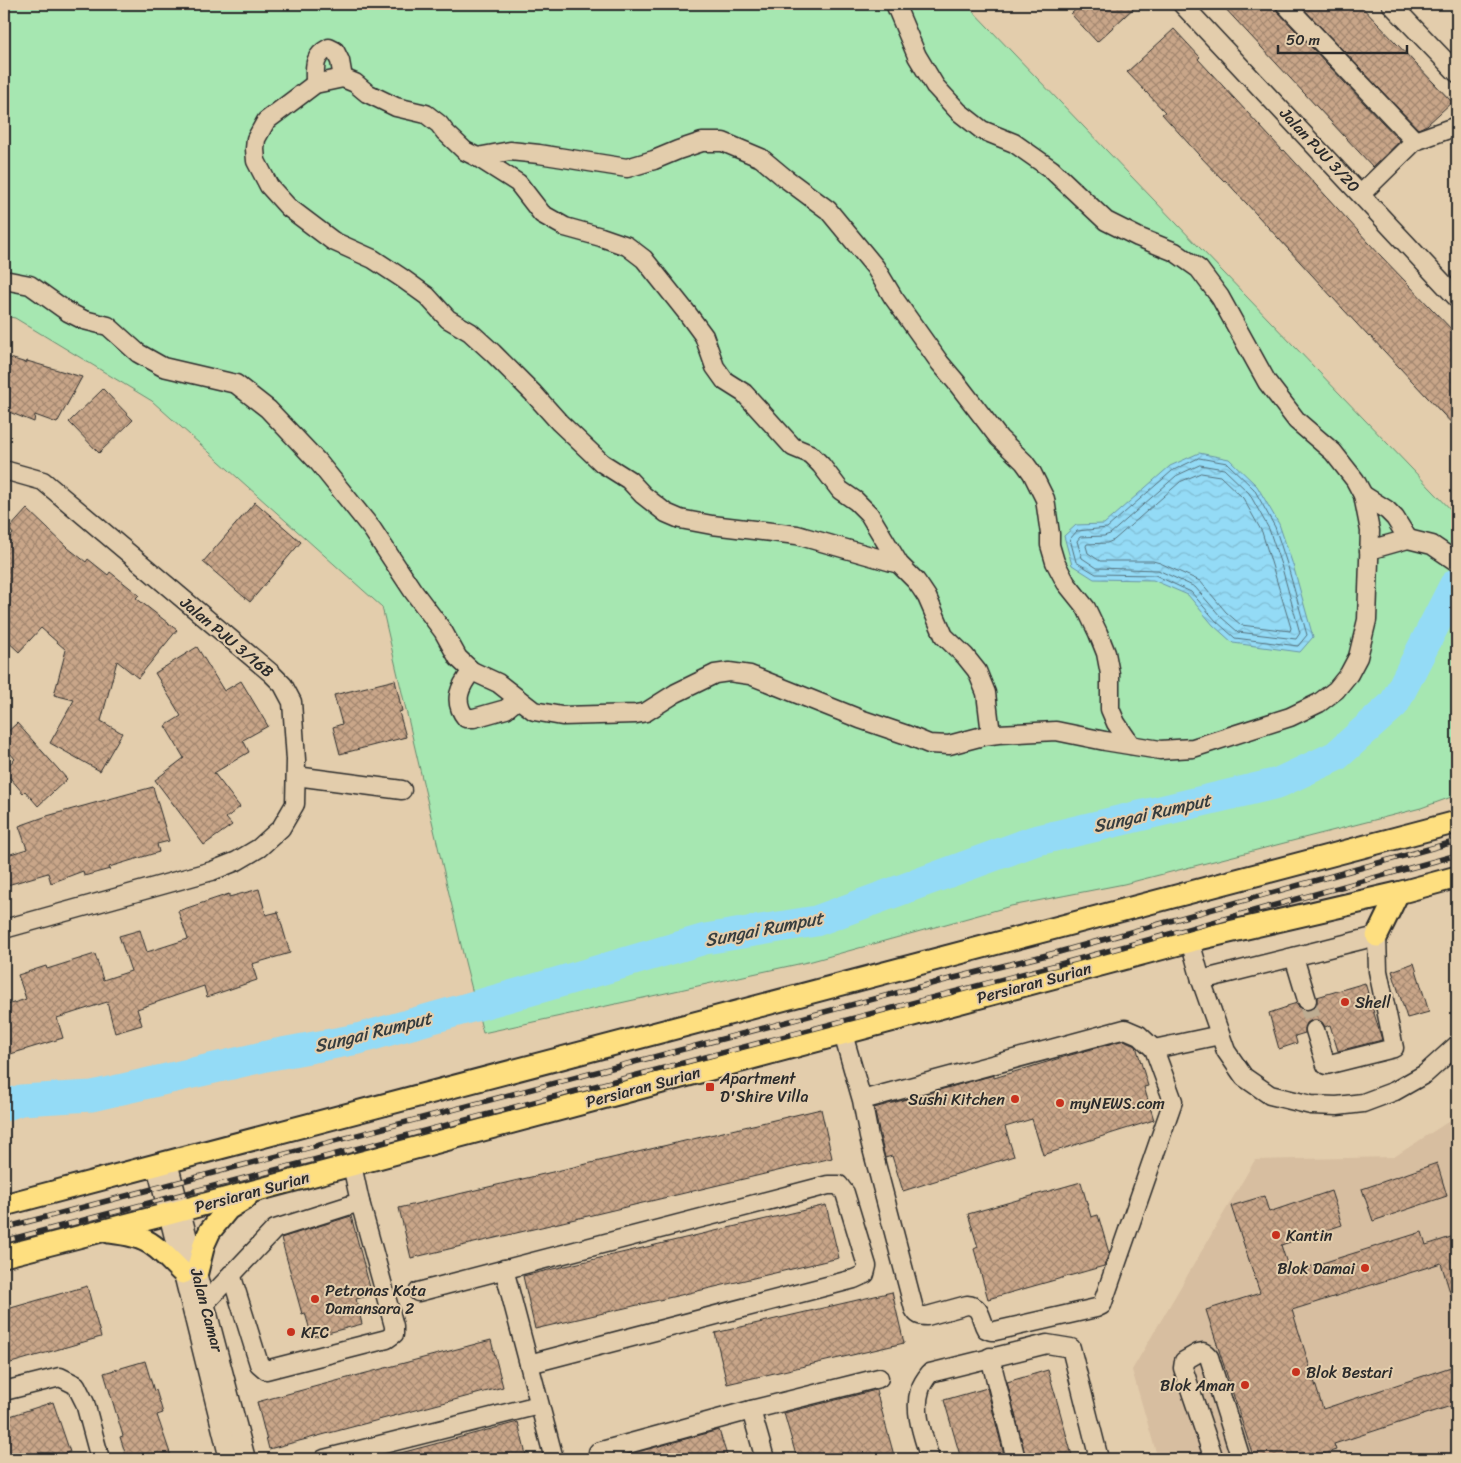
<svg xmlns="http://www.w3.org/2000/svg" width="1461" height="1463" font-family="Sriracha,sans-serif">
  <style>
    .built { fill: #d7bea0 }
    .green { fill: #a6e7b1; stroke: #68896e }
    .water { fill: url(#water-waves); stroke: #6a95a5 }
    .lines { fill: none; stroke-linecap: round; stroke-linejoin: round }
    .shore { stroke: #55717c; stroke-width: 1 }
    .river { stroke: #94dbf6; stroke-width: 31 }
    .building { fill: url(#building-cross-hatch); stroke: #2b2b2b }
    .minor-tunnel { stroke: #bead92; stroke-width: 18; stroke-dasharray: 18 9; stroke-linecap: butt }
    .minor-casing { stroke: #2b2b2b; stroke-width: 21 }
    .major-casing { stroke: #2b2b2b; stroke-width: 25 }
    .minor { stroke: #e3cdac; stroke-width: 18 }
    .major { stroke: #fedf80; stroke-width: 21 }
    .rail-casing { stroke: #2b2b2b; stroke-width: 5.5 }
    .rail { stroke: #e3cdac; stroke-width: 4; stroke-dasharray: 11; stroke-linecap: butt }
    .poi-dot { fill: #c8321e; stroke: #e3cdac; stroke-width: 2 }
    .labels { text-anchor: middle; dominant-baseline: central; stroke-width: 4; stroke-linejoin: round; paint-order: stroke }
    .street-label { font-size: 16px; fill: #2b2b2b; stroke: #e3cdac }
    .poi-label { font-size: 16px; fill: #2b2b2b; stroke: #e3cdac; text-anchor: start }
    .water-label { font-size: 18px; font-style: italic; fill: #363d3f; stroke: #e3cdac }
  </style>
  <defs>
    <pattern id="water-waves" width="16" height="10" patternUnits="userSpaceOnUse" patternTransform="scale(1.25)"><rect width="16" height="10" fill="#94dbf6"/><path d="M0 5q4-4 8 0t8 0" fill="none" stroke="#80bcd3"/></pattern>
    <pattern id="building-cross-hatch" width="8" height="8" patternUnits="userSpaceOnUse" patternTransform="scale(1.25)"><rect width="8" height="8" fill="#c9a689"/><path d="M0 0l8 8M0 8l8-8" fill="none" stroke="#a38770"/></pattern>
  </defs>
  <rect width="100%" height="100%" fill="#e3cdac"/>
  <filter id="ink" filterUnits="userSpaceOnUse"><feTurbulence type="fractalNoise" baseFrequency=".02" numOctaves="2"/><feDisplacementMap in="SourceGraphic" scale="10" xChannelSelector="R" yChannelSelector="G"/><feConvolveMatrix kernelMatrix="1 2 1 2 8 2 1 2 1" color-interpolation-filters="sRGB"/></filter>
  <g filter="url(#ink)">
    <polygon class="built" points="1457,1116 1457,1459 1158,1459 1132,1370 1255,1160 1394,1157"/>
    <polygon class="green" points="4,4 966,4 1457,516 1457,795 1421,808 1124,884 1011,906 812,961 483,1033 465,962 382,607 152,401 15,318 4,316"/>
    <polygon class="water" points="1199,453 1229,459 1257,486 1279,524 1293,565 1313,637 1300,652 1233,643 1213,625 1188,595 1153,580 1094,579 1072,565 1064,536 1076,525 1104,524 1170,466"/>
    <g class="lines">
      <g class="shore">
        <polygon points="1199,458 1227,463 1254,489 1275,527 1288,567 1307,635 1298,646 1235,638 1216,621 1191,592 1155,575 1096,574 1076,562 1070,539 1077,531 1107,528 1172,471"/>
        <polygon points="1200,465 1224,469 1249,493 1269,529 1282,568 1300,633 1296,639 1238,632 1221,617 1195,587 1158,570 1097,568 1082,558 1077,541 1080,537 1104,536 1110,534 1176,476"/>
        <polygon points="1201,473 1220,476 1243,498 1262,532 1291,628 1290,631 1241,625 1226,612 1200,581 1160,563 1153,561 1100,561 1088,553 1086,546 1087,544 1107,543 1114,540 1180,482"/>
      </g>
      <polyline class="river" points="4,1106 21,1100 92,1096 271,1055 358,1039 556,983 705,939 816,921 1034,841 1278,783 1336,756 1394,704 1454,586 1457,583"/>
    </g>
    <g class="building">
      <polygon points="1082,4 1138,4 1097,42 1071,14"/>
      <polygon points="1221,4 1275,4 1277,11 1400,141 1373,167"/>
      <polygon points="1299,4 1359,4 1452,102 1427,125 1418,129"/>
      <polygon points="1174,29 1200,57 1198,59 1283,151 1284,150 1380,255 1457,335 1457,429 1370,336 1369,337 1343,309 1225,180 1224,181 1198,154 1162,114 1165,112 1127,72"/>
      <polygon points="4,356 26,363 27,361 82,377 57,423 35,415 34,422 4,410"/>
      <polygon points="103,389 133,420 99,453 69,422"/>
      <polygon points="255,502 301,542 250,602 203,562"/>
      <polygon points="27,509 68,548 86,562 88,559 108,575 110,572 139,595 136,598 177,630 138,678 117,661 101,721 122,733 100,771 50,743 74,700 54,695 66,650 41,628 19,652 4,638 4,544 13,534 9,529"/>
      <polygon points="197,647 224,691 241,681 268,726 243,740 249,752 214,773 240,807 226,818 232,825 204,845 155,780 184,758 165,726 181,716 155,673"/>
      <polygon points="395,680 402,711 399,712 406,737 340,754 333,727 342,724 334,695"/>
      <polygon points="17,723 67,779 38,806 25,791 23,793 4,771 4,769 15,759 4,746 4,735"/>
      <polygon points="153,787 169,841 157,844 159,852 109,867 110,869 84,876 83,871 51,883 48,873 4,886 4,856 27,849 19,826 47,816"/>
      <polygon points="259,889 266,915 278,912 290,953 252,964 257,980 207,997 204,986 137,1009 142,1025 115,1033 107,1002 57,1018 63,1038 4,1056 4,1006 26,999 18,975 46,966 47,969 95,954 103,980 131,971 119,936 140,930 147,952 188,939 178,911 229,894 229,897"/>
      <polygon points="1414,963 1429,1012 1407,1018 1392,971"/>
      <polygon points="1365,983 1382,1040 1338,1051 1330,1025 1325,1027 1322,1022 1317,1020 1312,1020 1307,1023 1305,1028 1305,1033 1295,1036 1297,1043 1279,1049 1269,1013 1287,1007 1287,1006 1297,1003 1299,1007 1304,1010 1311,1010 1315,1007 1317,1003 1317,997"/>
      <polygon points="1124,1040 1136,1046 1148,1086 1144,1087 1154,1120 1043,1155 1032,1119 1005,1127 1014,1156 903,1191 892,1156 885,1158 874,1108 994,1075 994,1078 1067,1056"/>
      <polygon points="821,1109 832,1158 411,1258 399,1208"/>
      <polygon points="1437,1163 1447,1196 1373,1221 1362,1189"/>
      <polygon points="1081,1182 1091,1217 1098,1215 1109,1253 1104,1266 988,1299 974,1249 978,1247 968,1214"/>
      <polygon points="1331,1191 1342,1225 1281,1245 1290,1273 1422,1232 1426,1245 1457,1235 1457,1305 1454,1305 1441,1263 1292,1310 1323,1409 1457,1365 1457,1404 1334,1444 1336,1450 1308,1459 1254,1459 1206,1310 1260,1293 1231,1206 1264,1196 1269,1212"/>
      <polygon points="826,1205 839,1258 535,1329 523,1276"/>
      <polygon points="351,1216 372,1295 356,1299 362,1324 312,1337 305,1313 302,1314 281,1238"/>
      <polygon points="87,1286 101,1337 4,1365 4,1310"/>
      <polygon points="892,1292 904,1343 727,1384 715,1333"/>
      <polygon points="491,1340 503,1387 269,1449 257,1402"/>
      <polygon points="145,1361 154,1391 156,1390 163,1413 157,1415 172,1459 127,1459 120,1437 123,1436 104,1373"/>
      <polygon points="1048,1370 1055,1394 1073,1459 1026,1459 1007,1382"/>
      <polygon points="987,1388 1005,1459 961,1459 944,1400"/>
      <polygon points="876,1390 895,1459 797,1459 784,1413"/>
      <polygon points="53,1402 70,1452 47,1459 4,1459 4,1418"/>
      <polygon points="518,1422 527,1459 393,1459 393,1455"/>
      <polygon points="719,1430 728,1459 615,1459 615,1458"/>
    </g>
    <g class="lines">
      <polyline class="minor-tunnel" points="1307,1000 1315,1030"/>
      <defs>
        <g id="minor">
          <polyline points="1182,4 1457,298"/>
          <polyline points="1285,4 1415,141"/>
          <polyline points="1391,4 1457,73"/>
          <path d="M315 84C315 68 312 57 329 48L335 51 340 61 343 78"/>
          <polyline points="477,157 510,151 539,154 627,168 654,160 678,150 702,142 723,142 761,158 785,178 828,210 875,267 893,297 940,363 956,382 999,438 1024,462 1032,473 1045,499 1050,534 1050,545 1055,562 1066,583 1086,608 1098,633 1106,653 1110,674 1110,709 1116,723 1131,745"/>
          <polyline points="1361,194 1415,141 1457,126"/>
          <polyline points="4,280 30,285 68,312 84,320 108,326 138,353 163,367 236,384 268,409 319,463 372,529 413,591 443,631 458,658 472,671 498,683 534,711 562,716 636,714 646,712 676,693 715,674 729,672 750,675 860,719 907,735 929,744 949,745 983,736 998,734 1056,731 1105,741 1160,750 1193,748 1290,717 1319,703 1336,690 1349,674 1358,657 1367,620 1370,531 1363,495 1355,480 1333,452 1297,421 1267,382 1220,297 1199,269 1175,252 1138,237 1106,221 1051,169 1014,143 982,130 959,112 935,86 917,56 895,4"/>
          <polyline points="4,470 43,481 271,673 283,685 292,702 296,760 295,804 281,828 259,848 237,861 212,871 4,929"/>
          <polyline points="1363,495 1387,510 1395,518 1408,539"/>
          <polyline points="1369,550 1408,539 1432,545 1457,562"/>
          <polyline points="899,564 869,514 856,501 840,490 821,465 810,454 793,447 744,393 725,381 715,367 704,336 687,313 644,259 627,246 601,237 565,227 542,214 518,183 477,157 465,151 445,132 439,124 426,114 396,107 367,93 355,83 343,78 315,84 266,121 256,139 255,149 256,161 269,186 288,207 333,241 373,259 402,278 427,296 448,319 470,332 493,353 533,393 559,422 602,463 629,480 643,495 666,513 680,519 712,525 797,535 899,564 916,581 921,588 927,597 944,636 965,656 977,671 986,693 991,734"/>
          <path d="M472 671C460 686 452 701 466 718H474L506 709 518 699"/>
          <polyline points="296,776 402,790"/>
          <polyline points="1190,941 1201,980 1226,1051 1244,1077 1270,1095 1311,1105 1337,1106 1363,1103 1395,1091 1425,1074 1457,1045"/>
          <polyline points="1294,957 1307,1000"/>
          <polyline points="1201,980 1377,936 1378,971 1394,1048 1326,1065 1315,1030"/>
          <path d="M843 1034 862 1100 869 1137 914 1309C917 1315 920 1316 927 1316L967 1305C982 1306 980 1319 986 1329L991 1331H995L1096 1308 1102 1305 1173 1101 1154 1049 1139 1035 1125 1029 862 1100"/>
          <polyline points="1154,1049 1220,1035"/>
          <polyline points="168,1162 246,1459"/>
          <polyline points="156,1165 229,1459"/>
          <polyline points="504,1269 554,1459"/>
          <polyline points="231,1274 259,1364 266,1370 387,1339 394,1334 394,1326 360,1202 352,1165"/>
          <polyline points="418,1292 828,1185 839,1185 845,1193 867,1266 865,1274 854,1279 529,1364"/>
          <polyline points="205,1303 275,1229 360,1202"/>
          <polyline points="990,1357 1016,1459"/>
          <polyline points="4,1391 60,1377 76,1385 85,1403 100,1459"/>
          <polyline points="751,1410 765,1459"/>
          <polyline points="324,1459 539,1405"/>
          <polyline points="600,1459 598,1452 751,1410 879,1378"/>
          <path d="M930 1459C924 1438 913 1412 920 1390 922 1383 926 1378 930 1373L1047 1344 1071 1348 1099 1459"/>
          <polyline points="1214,1459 1183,1368 1184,1361 1198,1353 1203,1352 1206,1354 1209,1357 1241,1459"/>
        </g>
        <g id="major">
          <polyline points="1377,936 1398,893"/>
          <polyline points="4,1205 1457,822"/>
          <path d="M109 1232C124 1234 141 1236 154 1246 164 1253 173 1264 183 1273"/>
          <polyline points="4,1256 168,1214 1190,941 1398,893 1457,877"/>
          <polyline points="197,1272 204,1244 210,1231 228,1209 246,1198"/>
        </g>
      </defs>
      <use href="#minor" class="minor-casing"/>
      <use href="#major" class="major-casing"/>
      <use href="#minor" class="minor"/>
      <use href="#major" class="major"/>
      <defs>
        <g id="rail">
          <polyline points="4,1228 942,981 1059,952 1457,841"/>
          <polyline points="4,1241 1064,963 1457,855"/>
        </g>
      </defs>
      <use href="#rail" class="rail-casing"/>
      <use href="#rail" class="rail"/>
    </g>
  </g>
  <g class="poi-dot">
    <circle cx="1345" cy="1002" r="5"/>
    <rect x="705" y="1082" width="10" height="10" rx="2.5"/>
    <circle cx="1015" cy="1099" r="5"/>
    <circle cx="1060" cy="1103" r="5"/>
    <circle cx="1276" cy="1235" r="5"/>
    <circle cx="1365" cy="1268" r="5"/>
    <circle cx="315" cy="1299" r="5"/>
    <circle cx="291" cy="1332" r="5"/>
    <circle cx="1296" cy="1372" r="5"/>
    <circle cx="1245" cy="1385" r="5"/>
  </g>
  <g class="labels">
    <g class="street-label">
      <text transform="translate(1320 150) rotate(47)">Jalan PJU 3/20</text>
      <text transform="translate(227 637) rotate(40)">Jalan PJU 3/16B</text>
      <text transform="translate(1034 983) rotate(-15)">Persiaran Surian</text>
      <text transform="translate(643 1087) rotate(-15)">Persiaran Surian</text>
      <text transform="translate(252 1192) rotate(-15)">Persiaran Surian</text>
      <text transform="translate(207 1310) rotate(75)">Jalan Camar</text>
    </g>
    <g class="poi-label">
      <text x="1355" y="1002">Shell</text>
      <text x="720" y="1078">Apartment<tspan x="720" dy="18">D'Shire Villa</tspan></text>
      <text x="1005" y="1099" text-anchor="end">Sushi Kitchen</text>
      <text x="1070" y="1103">myNEWS.com</text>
      <text x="1286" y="1235">Kantin</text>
      <text x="1355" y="1268" text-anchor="end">Blok Damai</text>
      <text x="325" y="1290">Petronas Kota<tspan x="325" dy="18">Damansara 2</tspan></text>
      <text x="301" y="1332">KFC</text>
      <text x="1306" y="1372">Blok Bestari</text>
      <text x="1235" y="1385" text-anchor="end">Blok Aman</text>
    </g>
    <g class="water-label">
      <text transform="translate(1152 813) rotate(-13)">Sungai Rumput</text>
      <text transform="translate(764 929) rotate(-11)">Sungai Rumput</text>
      <text transform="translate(373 1032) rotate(-14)">Sungai Rumput</text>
    </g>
  </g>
  <rect width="1461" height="1463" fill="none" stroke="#e3cdac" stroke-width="20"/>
  <rect x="10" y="10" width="1441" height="1443" fill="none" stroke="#2b2b2b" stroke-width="2" filter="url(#ink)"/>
  <path d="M1278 45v8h129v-8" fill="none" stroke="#2b2b2b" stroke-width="2.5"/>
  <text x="1286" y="45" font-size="15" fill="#2b2b2b" stroke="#e3cdac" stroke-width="4" paint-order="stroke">50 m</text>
</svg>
